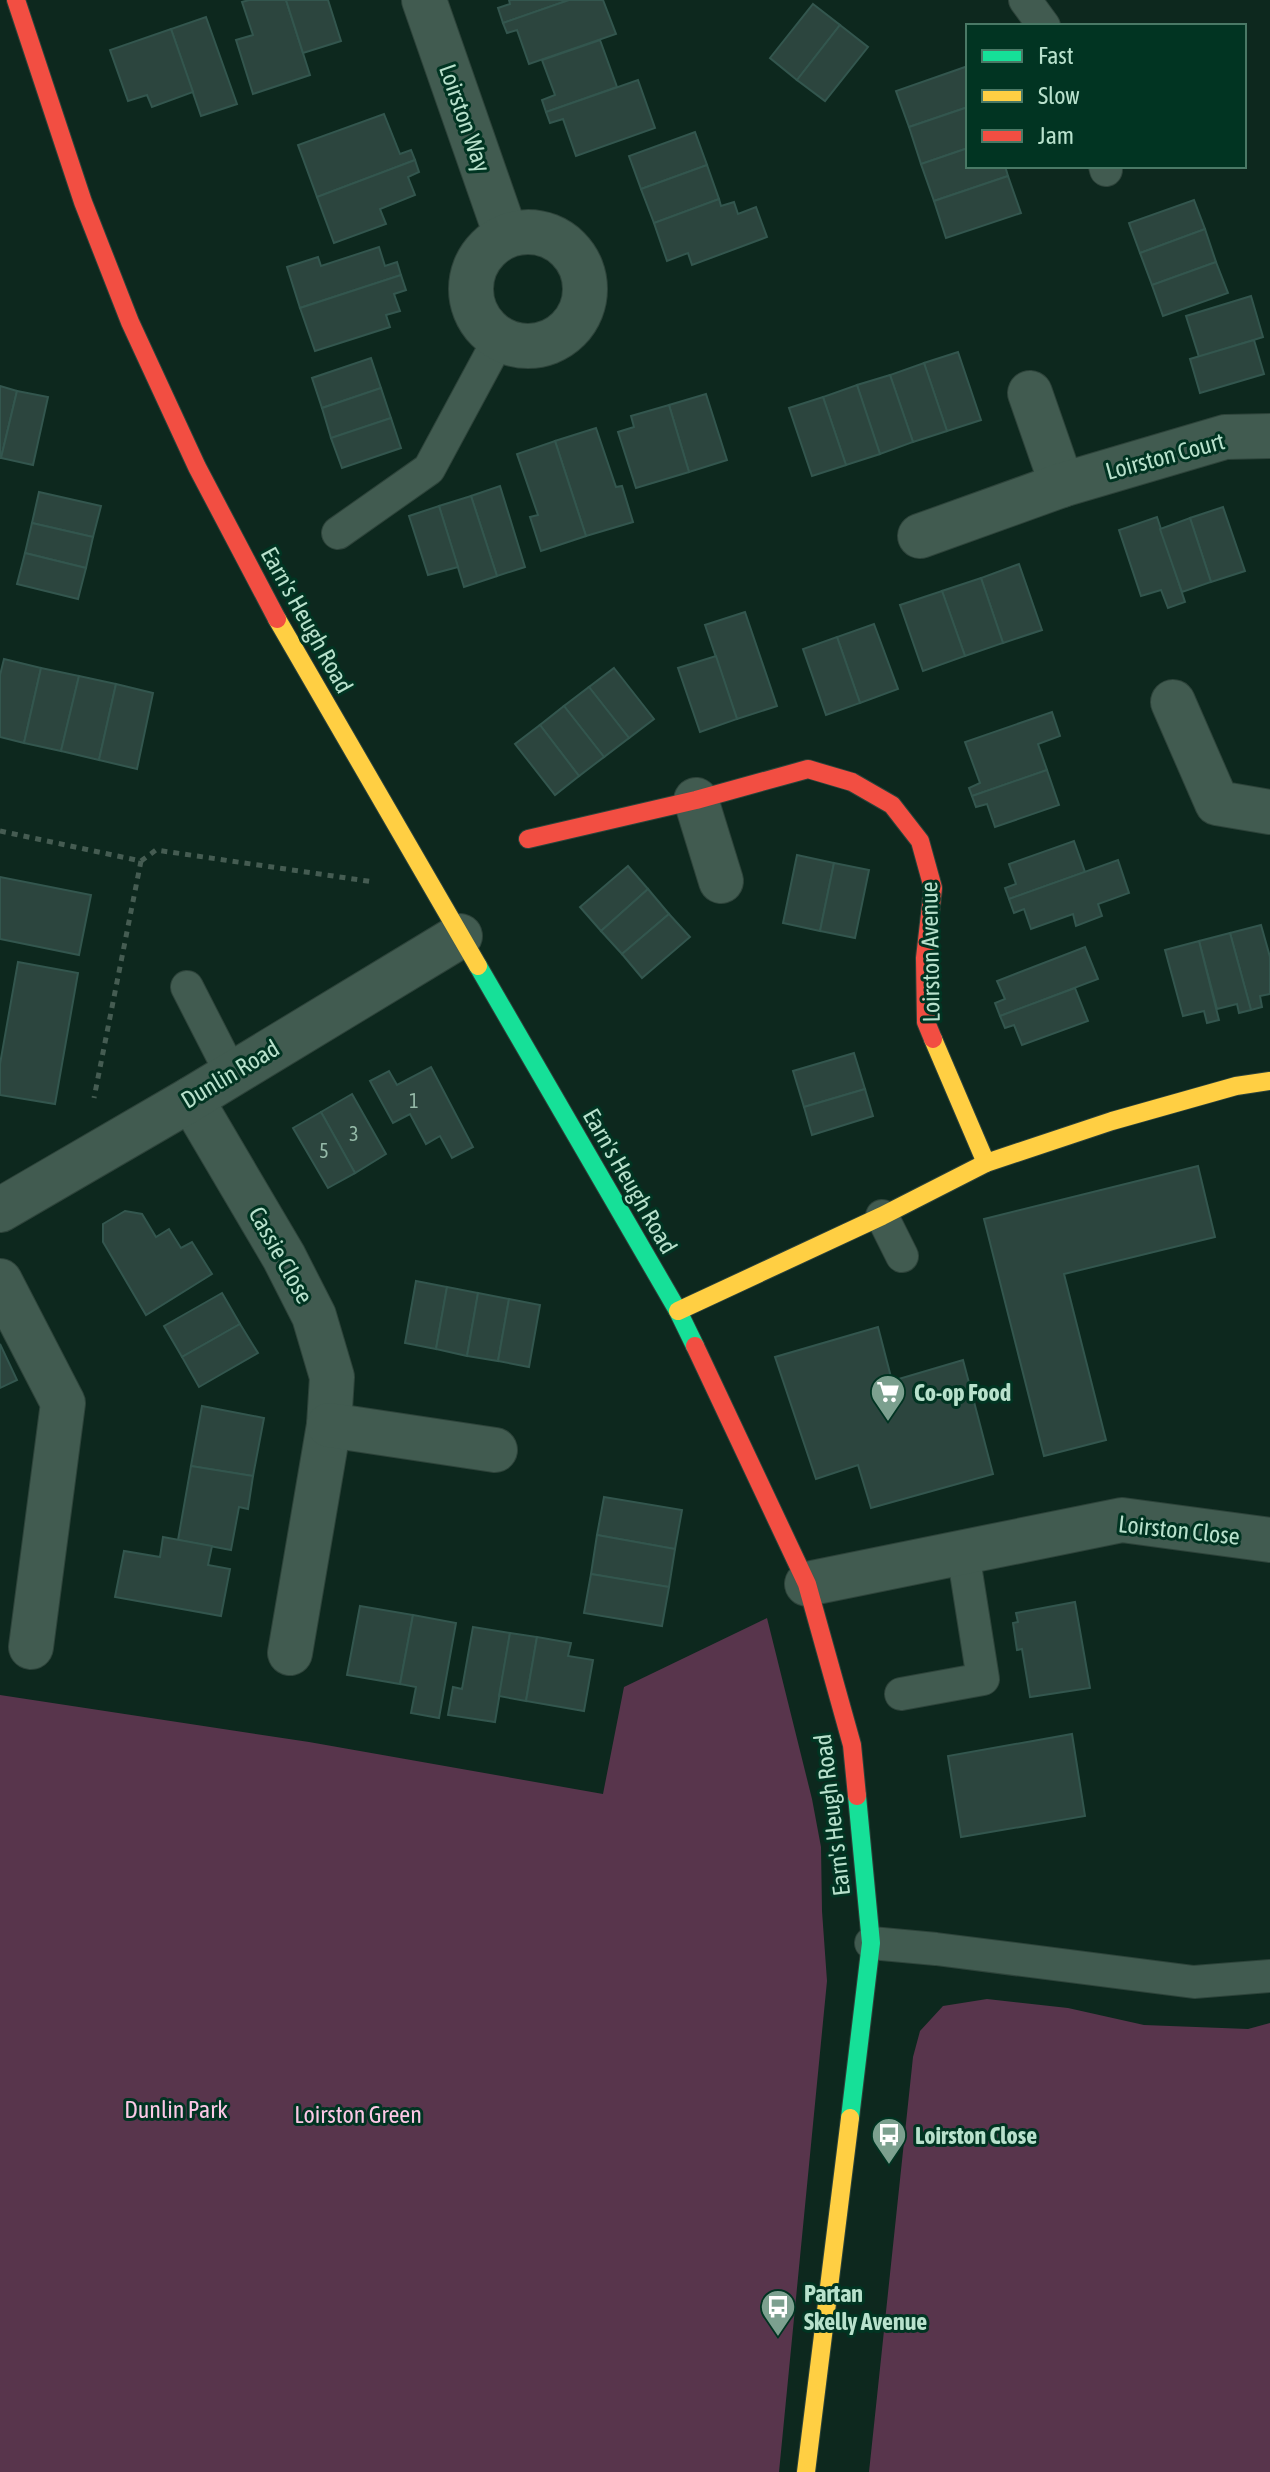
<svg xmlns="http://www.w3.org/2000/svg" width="1270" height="2472" font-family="'Asap Condensed',sans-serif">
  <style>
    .green { fill: #58354c }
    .building { fill: #2c453e; stroke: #33564e; stroke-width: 2 }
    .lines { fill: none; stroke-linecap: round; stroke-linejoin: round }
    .lane-casing { stroke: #2d433a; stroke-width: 34 }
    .street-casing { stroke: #2d433a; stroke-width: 46 }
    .fast-casing { stroke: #2d433a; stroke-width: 20 }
    .slow-casing { stroke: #2d433a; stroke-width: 20 }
    .jam-casing { stroke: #2d433a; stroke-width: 20 }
    .path { stroke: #455c52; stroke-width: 5; stroke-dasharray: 6 6; stroke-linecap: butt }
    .lane { stroke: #415b50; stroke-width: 32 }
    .street { stroke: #415b50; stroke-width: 44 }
    .fast { stroke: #16e098; stroke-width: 18 }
    .slow { stroke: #ffcf43; stroke-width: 18 }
    .jam { stroke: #f24e42; stroke-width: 18 }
    .labels { text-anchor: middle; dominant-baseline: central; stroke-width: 6; stroke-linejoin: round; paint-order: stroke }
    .number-label { font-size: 20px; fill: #95baa8 }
    .street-label { font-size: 24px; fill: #b8e1cc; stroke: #013422 }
    .poi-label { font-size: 24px; font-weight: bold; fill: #b8e1cc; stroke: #013422; text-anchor: start }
    .park-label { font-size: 24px; fill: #fcc8e6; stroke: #013422 }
  </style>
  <rect width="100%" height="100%" fill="#0d281e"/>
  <g class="green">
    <polygon points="767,1618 812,1799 821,1847 822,1911 827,1981 779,2472 0,2472 0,1695 309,1742 603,1794 624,1687"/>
    <polygon points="987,1999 1068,2008 1144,2025 1248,2029 1270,2023 1270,2472 869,2472 913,2057 920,2031 943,2006"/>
  </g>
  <g class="building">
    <polygon points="249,0 286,0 310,75 253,94 236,40 253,35 242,2"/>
    <polygon points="286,0 328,0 341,41 303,53"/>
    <polygon points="509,0 569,0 503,23 498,8 510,4"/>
    <polygon points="569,0 603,0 616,34 529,64 517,30 507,33 503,23"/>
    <polygon points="813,4 840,25 797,80 770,58"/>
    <polygon points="206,17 237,104 201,116 171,29"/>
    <polygon points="840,25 868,47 825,101 797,80"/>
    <polygon points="171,29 193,92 152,107 147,95 128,101 110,50"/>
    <polygon points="600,40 617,87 546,112 542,100 555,95 542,60"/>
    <polygon points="968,66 968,107 909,127 896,91"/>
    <polygon points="638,80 655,128 576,156 563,119 550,123 546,112"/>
    <polygon points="968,107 968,148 921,164 909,127"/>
    <polygon points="384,114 400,154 411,150 415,160 317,197 298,145"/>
    <polygon points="695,132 707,165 641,189 629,156"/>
    <polygon points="968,148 968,166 1005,166 1008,176 934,201 921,164"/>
    <polygon points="415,160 419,172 408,177 415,195 380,209 386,224 334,243 317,197"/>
    <polygon points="707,165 719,199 654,223 641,189"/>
    <polygon points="1008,176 1021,213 946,238 934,201"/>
    <polygon points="719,199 721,206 734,202 738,214 756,207 767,237 692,265 688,253 667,261 654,223"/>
    <polygon points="1194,200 1205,229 1140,253 1129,223"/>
    <polygon points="1205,229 1216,262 1152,285 1140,253"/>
    <polygon points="379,247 385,266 397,262 401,275 300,308 287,267 318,257 321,266"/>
    <polygon points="1216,262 1228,293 1163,316 1152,285"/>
    <polygon points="401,275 406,290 394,294 400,311 386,315 390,327 315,351 300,308"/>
    <polygon points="1251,296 1263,337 1199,357 1186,316"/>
    <polygon points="1254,340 1264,374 1200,393 1190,359"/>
    <polygon points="958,352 981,420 947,431 924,363"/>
    <polygon points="371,358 381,388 322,408 312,378"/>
    <polygon points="924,363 947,431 913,442 890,375"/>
    <polygon points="890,375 913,442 880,454 857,385"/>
    <polygon points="857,385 880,454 846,465 823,397"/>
    <polygon points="0,386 17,391 1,458 0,458"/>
    <polygon points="381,388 391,418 331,438 322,408"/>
    <polygon points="17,391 48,397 33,465 1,458"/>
    <polygon points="706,394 727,460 689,472 669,405"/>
    <polygon points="823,397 846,465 812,476 789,408"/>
    <polygon points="669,405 689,472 636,488 618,432 634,427 631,416"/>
    <polygon points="391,418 401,448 342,468 331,438"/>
    <polygon points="596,428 616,487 622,486 633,522 586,536 555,441"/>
    <polygon points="555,441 586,536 541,551 530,517 538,515 517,454"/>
    <polygon points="500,486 525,567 497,576 471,496"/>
    <polygon points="39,492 101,506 93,537 32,523"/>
    <polygon points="471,496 497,576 464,587 439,506"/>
    <polygon points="439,506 458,567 428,575 409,516"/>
    <polygon points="1223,507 1245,571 1211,582 1190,518"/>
    <polygon points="1157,517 1185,602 1168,608 1161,590 1141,596 1119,530"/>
    <polygon points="1190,518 1211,582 1182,592 1160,529"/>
    <polygon points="32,523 93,537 86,568 25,553"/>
    <polygon points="25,553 86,568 78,599 17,584"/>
    <polygon points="1019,564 1042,630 1003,643 981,578"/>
    <polygon points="981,578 1003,643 965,656 942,591"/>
    <polygon points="942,591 965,656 923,671 900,605"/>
    <polygon points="745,612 777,706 737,719 705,625"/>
    <polygon points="874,624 898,689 860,703 837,637"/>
    <polygon points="837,637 860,703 826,715 803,649"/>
    <polygon points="716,656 737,719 700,732 678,668"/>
    <polygon points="4,659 41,668 24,743 0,737 0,675"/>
    <polygon points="41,668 79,676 61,751 24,743"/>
    <polygon points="614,668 654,719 629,738 589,687"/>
    <polygon points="79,676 116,684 99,760 61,751"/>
    <polygon points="116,684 153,693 137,769 99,760"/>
    <polygon points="589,687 629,738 604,757 564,706"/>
    <polygon points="564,706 604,757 579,776 540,725"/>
    <polygon points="1052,712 1060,736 1038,744 1047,770 972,796 969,788 980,783 965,742"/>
    <polygon points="540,725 579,776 555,795 515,744"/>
    <polygon points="1047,770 1059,805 995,827 987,804 976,807 972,796"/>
    <polygon points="1074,841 1085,872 1009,899 1005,888 1016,884 1009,864"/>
    <polygon points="797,855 834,863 820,931 783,923"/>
    <polygon points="1118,860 1129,893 1098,904 1102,916 1076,926 1073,914 1031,929 1024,909 1014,913 1009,899"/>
    <polygon points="834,863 869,870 855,938 820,931"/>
    <polygon points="628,866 648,889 601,931 580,907"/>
    <polygon points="0,877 91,895 79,955 0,939"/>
    <polygon points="648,889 669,914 622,954 601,931"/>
    <polygon points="669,914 690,937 642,978 622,954"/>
    <polygon points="1261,925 1270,957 1270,994 1260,996 1262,1007 1251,1010 1230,933"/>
    <polygon points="1230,933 1251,1010 1239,1013 1237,1004 1217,1009 1199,941"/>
    <polygon points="1199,941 1219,1020 1207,1023 1204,1011 1183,1016 1165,950"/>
    <polygon points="1085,947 1098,979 1000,1016 995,1003 1005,999 997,981"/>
    <polygon points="18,962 78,973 55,1104 0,1095 0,1064"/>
    <polygon points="1075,988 1088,1021 1022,1045 1014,1025 1005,1028 1000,1016"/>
    <polygon points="854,1053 865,1089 804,1107 793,1071"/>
    <polygon points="431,1067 473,1147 452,1158 440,1136 426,1144 410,1114 393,1123 370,1081 389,1071 397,1085"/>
    <polygon points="865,1089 873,1116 812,1135 804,1107"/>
    <polygon points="352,1094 386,1154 355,1173 321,1112"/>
    <polygon points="321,1112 355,1173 328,1188 293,1128"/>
    <polygon points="1198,1166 1215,1237 1064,1274 1106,1440 1044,1456 984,1219"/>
    <polygon points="125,1211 142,1214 156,1237 169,1229 181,1248 192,1242 212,1274 146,1315 103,1242 103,1224"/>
    <polygon points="416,1281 447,1287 436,1349 405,1343"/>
    <polygon points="447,1287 478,1293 467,1356 436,1349"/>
    <polygon points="222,1293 240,1324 182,1357 164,1326"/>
    <polygon points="478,1293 509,1299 498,1361 467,1356"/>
    <polygon points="509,1299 540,1305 529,1367 498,1361"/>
    <polygon points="240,1324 258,1353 199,1387 182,1357"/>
    <polygon points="878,1327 892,1381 963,1360 993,1474 871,1508 858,1465 816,1479 775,1357"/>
    <polygon points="0,1344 17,1380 0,1388"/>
    <polygon points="202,1406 264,1418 253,1476 191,1466"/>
    <polygon points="191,1466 253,1476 248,1509 239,1507 231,1550 178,1540"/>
    <polygon points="604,1497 682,1510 675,1549 597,1535"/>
    <polygon points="597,1535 675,1549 669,1587 591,1574"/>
    <polygon points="163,1537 212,1546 208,1565 230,1569 221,1616 115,1597 124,1551 160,1557"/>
    <polygon points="591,1574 669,1587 662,1626 584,1613"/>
    <polygon points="1075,1602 1090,1688 1030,1697 1022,1649 1017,1650 1013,1623 1018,1622 1016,1613"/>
    <polygon points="360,1606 413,1615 400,1684 347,1675"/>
    <polygon points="413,1615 456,1623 439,1718 411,1713 416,1687 400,1684"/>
    <polygon points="473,1627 510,1633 495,1722 448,1715 453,1687 462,1689"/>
    <polygon points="510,1633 537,1637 526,1701 499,1696"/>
    <polygon points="537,1637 571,1643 568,1656 593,1660 584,1711 526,1701"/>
    <polygon points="1072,1734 1085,1816 961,1837 948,1756"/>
  </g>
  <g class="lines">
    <defs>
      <g id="lane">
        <polyline points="1025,0 1044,26"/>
        <polyline points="1105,166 1106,170"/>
        <polyline points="338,533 429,469 499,339"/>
        <polyline points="187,987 231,1073"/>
        <polyline points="882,1216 902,1256"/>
        <polyline points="901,1694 983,1679 963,1553"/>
        <polyline points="871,1943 936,1949 1194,1982 1270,1976"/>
      </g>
      <g id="street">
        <polyline points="424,0 506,235"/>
        <circle cx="528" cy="289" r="57"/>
        <polyline points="1030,393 1062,485"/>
        <polyline points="920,536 1062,485 1225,437 1270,436"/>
        <polyline points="1173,702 1217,803 1270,812"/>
        <polyline points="696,800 721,881"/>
        <polyline points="191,1099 284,1257 314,1316 332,1377 329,1425 290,1653"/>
        <polyline points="0,1210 191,1099 460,936"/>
        <polyline points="0,1281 63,1403 31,1647"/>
        <polyline points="329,1425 495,1450"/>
        <polyline points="807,1584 1122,1520 1270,1540"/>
      </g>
      <g id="fast">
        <polyline points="478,966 678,1311 695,1346"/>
        <polyline points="850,2118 871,1943 857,1796"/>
      </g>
      <g id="slow">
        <polyline points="277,619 478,966"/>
        <polyline points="933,1039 986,1163"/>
        <polyline points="678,1311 882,1216 986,1163 1112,1121 1236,1086 1270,1081"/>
        <polyline points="806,2472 850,2118"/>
      </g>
      <g id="jam">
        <polyline points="16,0 83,202 130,322 197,467 277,619"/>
        <polyline points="528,839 696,800 808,769 852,782 892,805 920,841 933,888 925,958 926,1022 933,1039"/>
        <polyline points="695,1346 807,1584 852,1745 857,1796"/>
      </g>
    </defs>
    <use href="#lane" class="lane-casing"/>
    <use href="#street" class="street-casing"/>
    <use href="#fast" class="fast-casing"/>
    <use href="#slow" class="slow-casing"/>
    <use href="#jam" class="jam-casing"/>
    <g class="path">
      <polyline points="0,831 141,861 94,1098"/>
      <polyline points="141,861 156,850 374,882"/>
    </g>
    <use href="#lane" class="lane"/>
    <use href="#street" class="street"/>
    <use href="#fast" class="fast"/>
    <use href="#slow" class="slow"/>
    <use href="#jam" class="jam"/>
  </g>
  <defs>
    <symbol id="supermarket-pin" viewBox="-11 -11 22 30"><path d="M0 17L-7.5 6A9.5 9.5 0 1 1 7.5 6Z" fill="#7ca08f" stroke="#013422"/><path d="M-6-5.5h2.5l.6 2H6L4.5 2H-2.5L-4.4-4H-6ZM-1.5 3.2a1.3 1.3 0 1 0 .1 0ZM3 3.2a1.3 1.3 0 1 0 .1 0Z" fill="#fff"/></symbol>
    <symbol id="bus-pin" viewBox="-11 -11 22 30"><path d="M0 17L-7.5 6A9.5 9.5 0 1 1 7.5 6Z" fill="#7ca08f" stroke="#013422"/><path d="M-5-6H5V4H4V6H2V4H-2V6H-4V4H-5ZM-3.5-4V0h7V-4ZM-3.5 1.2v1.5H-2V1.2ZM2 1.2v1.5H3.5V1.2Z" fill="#fff"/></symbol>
  </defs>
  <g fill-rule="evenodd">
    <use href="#supermarket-pin" x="868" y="1372" width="40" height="54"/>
    <use href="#bus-pin" x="869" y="2115" width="40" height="54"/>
    <use href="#bus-pin" x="758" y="2287" width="40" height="54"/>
  </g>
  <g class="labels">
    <g class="number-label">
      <text x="414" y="1100">1</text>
      <text x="354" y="1133">3</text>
      <text x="324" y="1150">5</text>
    </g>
    <g class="street-label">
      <text transform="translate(465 118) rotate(71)">Loirston Way</text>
      <text transform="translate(1165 456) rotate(-15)">Loirston Court</text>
      <text transform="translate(307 620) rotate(61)">Earn's Heugh Road</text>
      <text transform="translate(930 952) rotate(-91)">Loirston Avenue</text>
      <text transform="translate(230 1074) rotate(-31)">Dunlin Road</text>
      <text transform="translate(630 1181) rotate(60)">Earn's Heugh Road</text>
      <text transform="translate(281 1255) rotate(61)">Cassie Close</text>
      <text transform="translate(1179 1530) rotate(6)">Loirston Close</text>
      <text transform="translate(832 1815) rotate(-97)">Earn's Heugh Road</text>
    </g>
    <g class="poi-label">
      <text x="914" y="1392">Co-op Food</text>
      <text x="915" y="2135">Loirston Close</text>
      <text x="804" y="2293">Partan<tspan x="804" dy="28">Skelly Avenue</tspan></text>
    </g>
    <g class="park-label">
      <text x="176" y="2109">Dunlin Park</text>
      <text x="358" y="2114">Loirston Green</text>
    </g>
  </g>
  <rect x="966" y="24" width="280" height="144" fill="#013422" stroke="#4a7966" stroke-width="2"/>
  <rect x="982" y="50" width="40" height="12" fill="#16e098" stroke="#4a7966" stroke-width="2"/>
  <text x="1038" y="64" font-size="24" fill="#b8e1cc">Fast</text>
  <rect x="982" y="90" width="40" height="12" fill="#ffcf43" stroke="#4a7966" stroke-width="2"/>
  <text x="1038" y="104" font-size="24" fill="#b8e1cc">Slow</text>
  <rect x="982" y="130" width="40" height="12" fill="#f24e42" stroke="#4a7966" stroke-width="2"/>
  <text x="1038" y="144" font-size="24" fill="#b8e1cc">Jam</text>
</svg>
